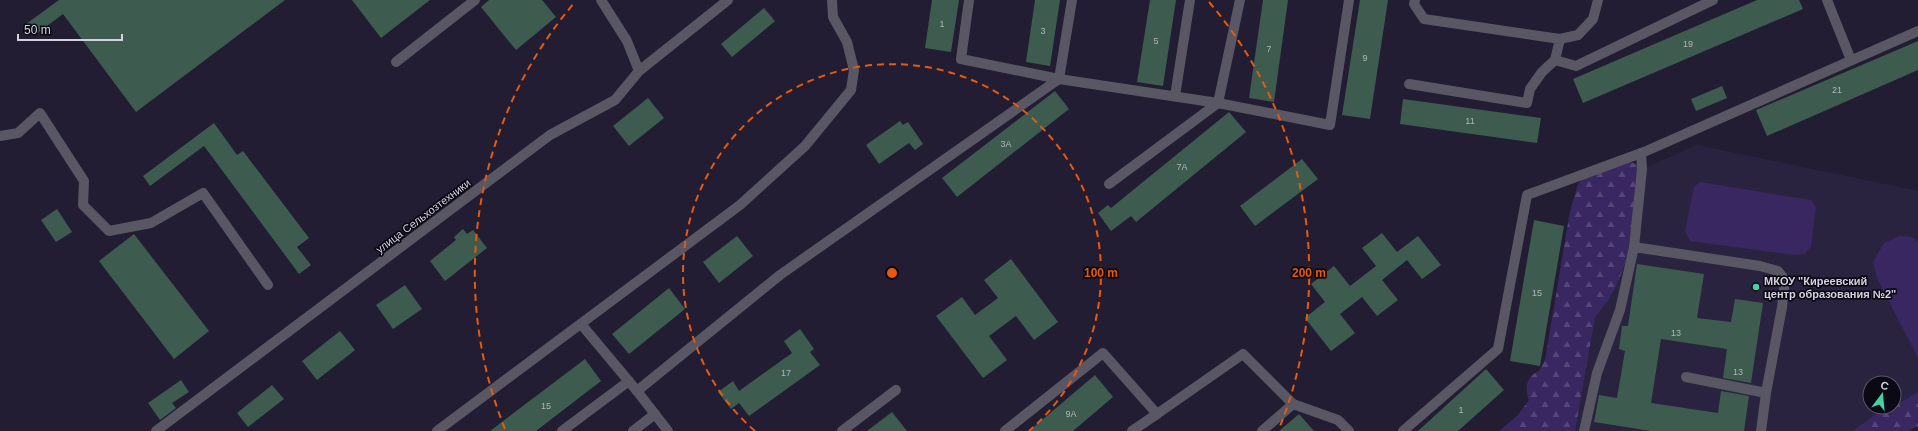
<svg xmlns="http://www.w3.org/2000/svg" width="1918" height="431" font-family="Helvetica,sans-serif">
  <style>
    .built { fill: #2a2340; fill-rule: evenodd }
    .forest { fill: url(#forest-firs) }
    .park { fill: #392762 }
    .building { fill: #3d5c4f }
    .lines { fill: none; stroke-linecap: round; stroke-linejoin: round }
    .minor { stroke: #595763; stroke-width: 10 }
    .ring { fill: none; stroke: #e8590c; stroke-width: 2; stroke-dasharray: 7 5 }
    .poi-dot { fill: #40d4a2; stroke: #0b0913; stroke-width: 1.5 }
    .labels { text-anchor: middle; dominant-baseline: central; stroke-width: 3.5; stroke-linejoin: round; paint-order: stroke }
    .number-label { font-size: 9px; fill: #aeb4bc }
    .street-label { font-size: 11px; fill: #d4d1e0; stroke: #0b0913 }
    .poi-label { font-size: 11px; font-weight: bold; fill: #d4d1e0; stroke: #0b0913; text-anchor: start }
    .centre { fill: #e8590c; stroke: #0b0913; stroke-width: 2 }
    .ring-label { font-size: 12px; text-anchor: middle; font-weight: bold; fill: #e8590c; stroke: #0b0913; stroke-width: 3.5; stroke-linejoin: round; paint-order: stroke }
  </style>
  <defs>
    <pattern id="forest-firs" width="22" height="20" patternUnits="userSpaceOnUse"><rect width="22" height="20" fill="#392762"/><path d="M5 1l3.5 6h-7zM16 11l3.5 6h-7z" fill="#554578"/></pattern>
  </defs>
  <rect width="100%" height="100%" fill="#221d33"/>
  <path class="built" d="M1697 145 1918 191V406L1868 431H1570L1611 183ZM1870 383H1894V407H1870Z"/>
  <g class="forest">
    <path d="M1630 162 1639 165 1632 226 1626 261 1618 282 1609 299 1595 317 1575 431H1499L1517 416 1529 400C1524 388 1527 376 1539 371L1545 360 1570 211 1578 184 1582 179Z"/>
    <polygon points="1918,392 1918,426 1908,431 1853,431 1876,414 1894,407"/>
  </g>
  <g class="park">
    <polygon points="1700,182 1811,200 1816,207 1811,246 1805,254 1794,255 1690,241 1685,231 1694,187"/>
    <polygon points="1900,236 1912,237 1918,242 1918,358 1877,278 1873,262 1884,243"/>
  </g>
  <g class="building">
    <polygon points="59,0 285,0 136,112 63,14 35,35 26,24"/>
    <polygon points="352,0 430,0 381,38"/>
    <polygon points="489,0 542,0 556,17 516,50 481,7"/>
    <polygon points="932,0 959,0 951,52 925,48"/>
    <polygon points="1035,0 1060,0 1050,66 1026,62"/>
    <polygon points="1150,0 1176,0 1163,86 1137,82"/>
    <polygon points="1263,0 1288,0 1274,102 1249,98"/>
    <polygon points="1360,0 1388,0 1370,119 1342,115"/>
    <polygon points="1757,0 1799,0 1803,9 1583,103 1573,79"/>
    <polygon points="764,8 775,21 732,57 721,44"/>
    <polygon points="1918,41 1918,70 1767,136 1756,110"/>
    <polygon points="1722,86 1727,98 1696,111 1691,99"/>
    <polygon points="1055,91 1069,109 957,197 942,178"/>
    <polygon points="648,98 664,118 629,146 613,126"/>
    <polygon points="1403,99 1541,118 1537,143 1400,124"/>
    <polygon points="1229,112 1246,132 1136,222 1131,216 1111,231 1098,213 1108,205 1111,208"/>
    <polygon points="900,121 903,125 908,122 923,144 915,150 909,143 879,164 866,145"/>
    <polygon points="214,123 237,155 243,151 309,238 297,247 311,265 299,274 204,146 150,186 143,176"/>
    <polygon points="1302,159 1318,179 1255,226 1240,206"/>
    <polygon points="57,209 72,232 56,242 41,220"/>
    <polygon points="1534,220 1564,226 1540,366 1510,361"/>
    <polygon points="463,229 467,234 473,230 487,248 445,281 430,261 456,240 454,237"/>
    <polygon points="1382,233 1397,252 1418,236 1441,265 1422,279 1407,260 1382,280 1398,300 1377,316 1362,297 1340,314 1355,333 1331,351 1305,318 1325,302 1311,284 1334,266 1350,286 1376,266 1362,248"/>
    <polygon points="134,234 209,331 174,359 99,261"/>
    <polygon points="737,236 753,256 719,283 703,262"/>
    <polygon points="1011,259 1058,322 1034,340 1016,316 989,336 1007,360 983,378 936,316 962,297 975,315 998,298 984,280"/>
    <polygon points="1637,264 1704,274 1697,318 1731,322 1735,299 1763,303 1751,383 1723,378 1727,349 1661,339 1651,403 1718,413 1721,391 1749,396 1744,431 1651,431 1594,422 1599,395 1617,398 1625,351 1619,349 1622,326 1628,326"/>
    <polygon points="405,285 422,309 393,329 376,305"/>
    <polygon points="669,288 685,309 629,354 612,334"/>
    <polygon points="800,329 814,349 810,352 820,365 749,416 739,403 731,409 718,392 733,381 739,391 792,353 784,341"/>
    <polygon points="340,331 355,350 317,380 302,361"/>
    <polygon points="585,359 601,381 536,431 490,431"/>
    <polygon points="1486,369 1504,390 1458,431 1418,431"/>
    <polygon points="1095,375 1113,397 1073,431 1029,431"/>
    <polygon points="181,380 189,392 172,403 176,408 160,420 148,403"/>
    <polygon points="272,385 284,399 248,427 237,413"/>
    <polygon points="892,412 907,431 867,431"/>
    <polygon points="1299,414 1314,431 1279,431"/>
  </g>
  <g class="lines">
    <g class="minor">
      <polyline points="969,0 961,59 1059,79 1218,103 1330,125 1349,0"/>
      <polyline points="1827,0 1851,60"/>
      <polyline points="1560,39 1578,35 1593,19 1598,0"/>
      <polyline points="1555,60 1576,66 1713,0"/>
      <polyline points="396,62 475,0"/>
      <polyline points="639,71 728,0"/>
      <polyline points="1409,84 1527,103 1530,89 1542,72 1555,60 1560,39 1424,19 1414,4 1415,0"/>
      <polyline points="1175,96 1190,0"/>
      <polyline points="0,136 18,133 40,113 84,181 83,205 109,231 151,223 203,193 268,285"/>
      <polyline points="1109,184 1218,103 1240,0"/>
      <polyline points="1634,247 1642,169 1641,153"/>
      <polyline points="581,324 637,391 668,431"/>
      <polyline points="1686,377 1766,393"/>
      <polyline points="637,391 780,275 1059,79 1072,0"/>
      <polyline points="156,431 550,135 615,100 639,71 627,41 601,0"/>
      <polyline points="437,431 740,205 805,146 851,90 854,70 847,42 833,17 832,0"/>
      <polyline points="562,431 629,381"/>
      <polyline points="633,431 655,414"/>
      <polyline points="842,431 896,390"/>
      <polyline points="1005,431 1103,353 1157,414 1243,354 1293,404 1338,420 1349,431"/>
      <polyline points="1132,431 1157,414"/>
      <polyline points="1262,431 1293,404"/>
      <polyline points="1403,431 1498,349 1527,195 1644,152 1918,31"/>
      <polyline points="1584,431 1597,373 1620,310 1634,247 1760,266 1778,271 1785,280 1782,307 1766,393 1761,431"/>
    </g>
  </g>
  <g class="ring">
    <path d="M755 431A209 209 0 1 1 1029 431"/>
    <path d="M505 429A417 417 0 0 1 575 2M1209 2A417 417 0 0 1 1279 429"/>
  </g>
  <circle class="poi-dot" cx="1756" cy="287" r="4"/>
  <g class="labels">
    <g class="number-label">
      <text x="942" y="24">1</text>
      <text x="1043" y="31">3</text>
      <text x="1156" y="41">5</text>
      <text x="1688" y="44">19</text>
      <text x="1269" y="49">7</text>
      <text x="1365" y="58">9</text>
      <text x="1837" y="90">21</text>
      <text x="1470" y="121">11</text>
      <text x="1006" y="144">3А</text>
      <text x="1182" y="167">7А</text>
      <text x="1537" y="293">15</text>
      <text x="1676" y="333">13</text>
      <text x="1738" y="372">13</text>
      <text x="786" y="373">17</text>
      <text x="546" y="406">15</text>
      <text x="1461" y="410">1</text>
      <text x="1071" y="414">9А</text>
    </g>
    <g class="street-label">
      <text transform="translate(423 216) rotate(-37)">улица Сельхозтехники</text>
    </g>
    <g class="poi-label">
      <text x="1764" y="281">МКОУ "Киреевский<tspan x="1764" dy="13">центр образования №2"</tspan></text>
    </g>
  </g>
  <circle cx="892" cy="273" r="6" class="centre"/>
  <g class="ring-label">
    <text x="1101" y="277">100 m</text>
    <text x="1309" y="277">200 m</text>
  </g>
  <g transform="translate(1882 395) rotate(16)"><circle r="19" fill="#0b0913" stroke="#5b5965"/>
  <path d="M0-3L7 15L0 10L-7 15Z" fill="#40d4a2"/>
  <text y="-6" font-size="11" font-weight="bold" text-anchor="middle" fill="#d4d1e0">С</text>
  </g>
  <path d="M18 34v6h104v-6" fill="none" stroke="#d4d1e0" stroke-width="2"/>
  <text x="24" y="34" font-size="12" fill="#d4d1e0" stroke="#0b0913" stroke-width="3" paint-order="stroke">50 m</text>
</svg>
